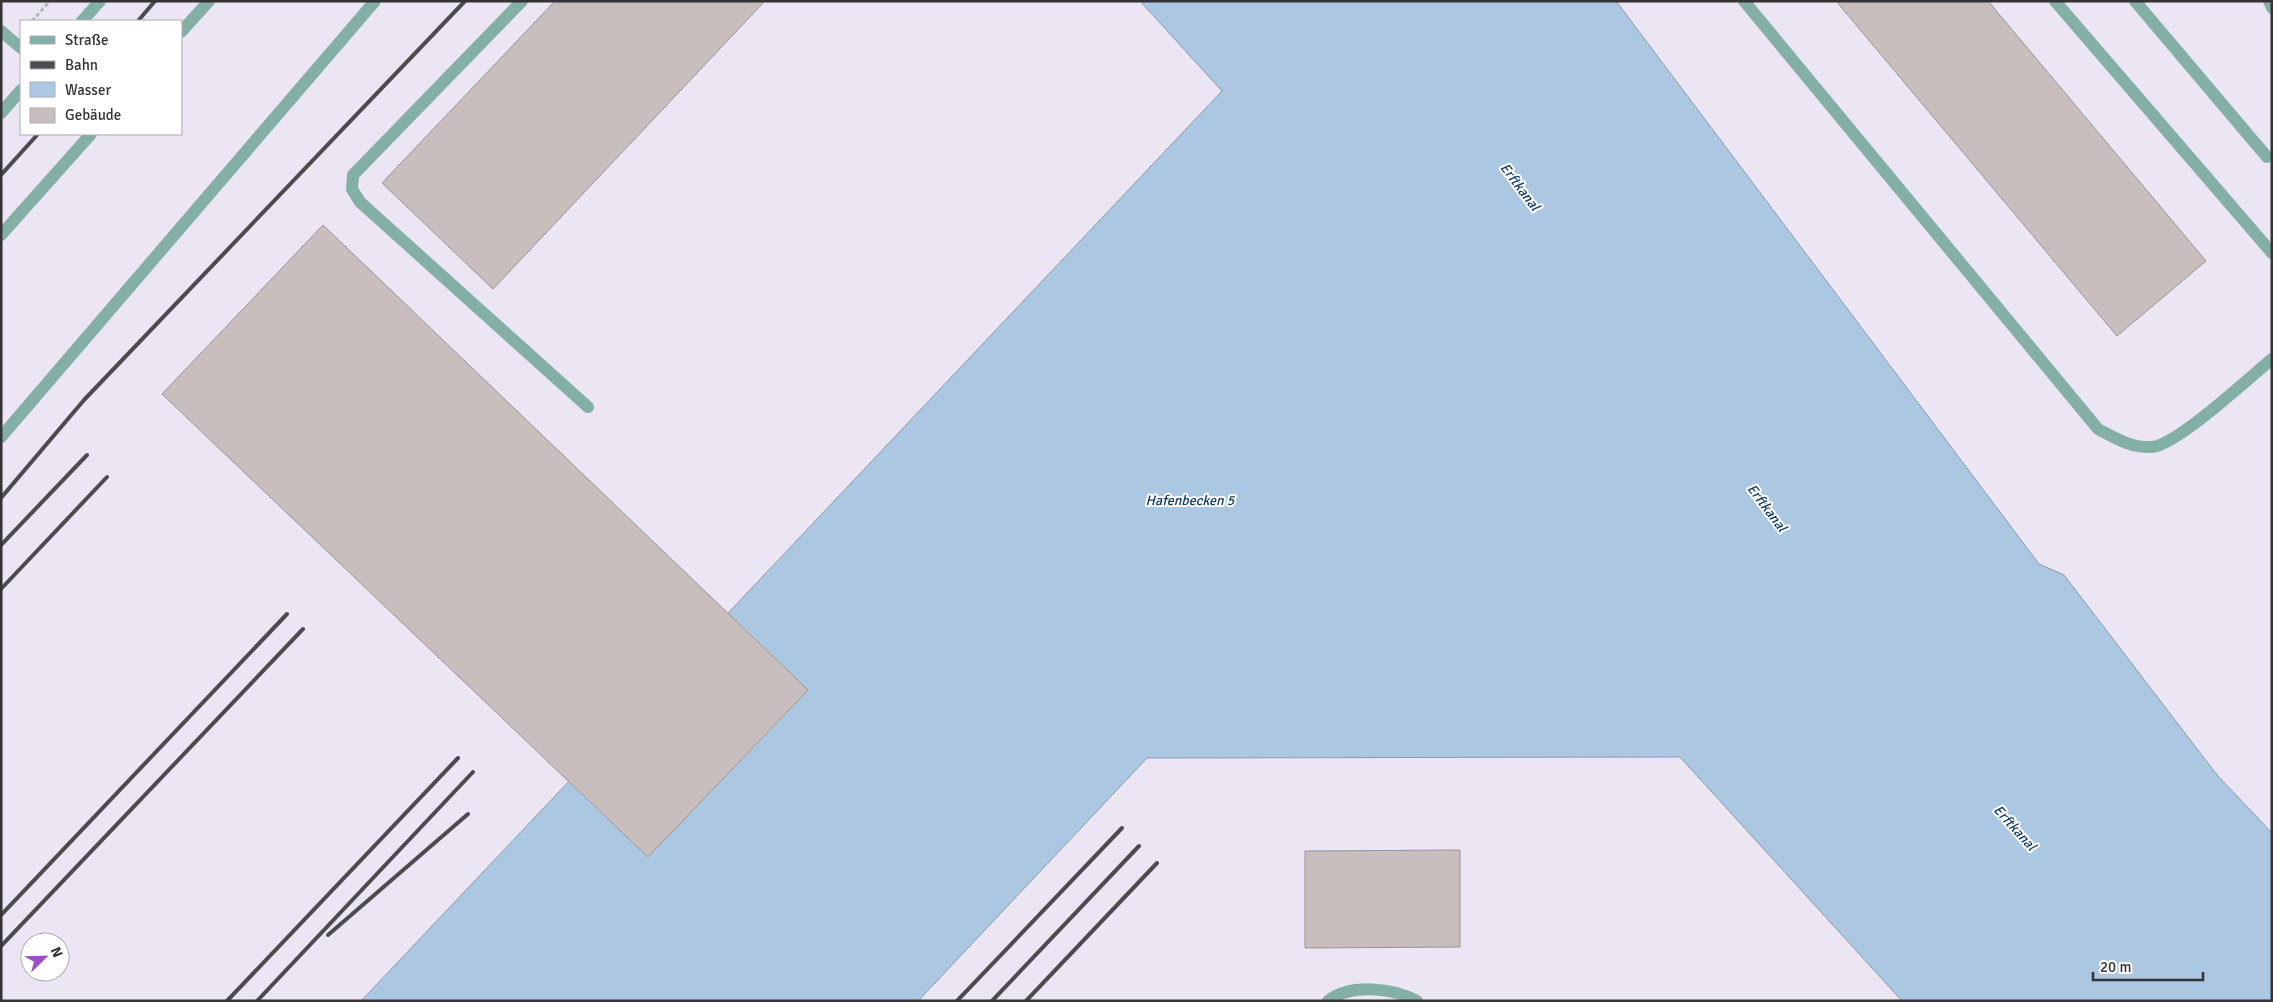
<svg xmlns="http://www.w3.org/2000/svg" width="2273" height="1002" font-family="Signika,sans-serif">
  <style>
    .built { fill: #ebe5f4; fill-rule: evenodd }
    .water { fill: #acc7e1; stroke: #889bae }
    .building { fill: #c8bebd; stroke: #9d9392 }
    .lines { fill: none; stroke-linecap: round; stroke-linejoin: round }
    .path { stroke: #b8b5bb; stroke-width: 3; stroke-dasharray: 4 2.5; stroke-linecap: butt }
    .minor { stroke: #83afa6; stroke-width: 12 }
    .rail { stroke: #4d4b4f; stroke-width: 4 }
    .labels { text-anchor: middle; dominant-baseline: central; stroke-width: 4; stroke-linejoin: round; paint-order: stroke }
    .water-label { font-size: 14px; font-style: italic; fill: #123c60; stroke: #fff }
  </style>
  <rect width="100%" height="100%" fill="#f7f3fb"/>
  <g class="built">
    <path d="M1 1H1140L1222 91 361 1001H1ZM21 21H181V134H21ZM30 942H60V972H30Z"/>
    <polygon points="1616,1 2272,1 2272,833 2217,775 2064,575 2039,564"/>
    <polygon points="1681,757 1902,1001 918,1001 1147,758"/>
  </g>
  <polygon class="water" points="1140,1 1616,1 2039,564 2064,575 2217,775 2272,833 2272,1001 1902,1001 1680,757 1147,758 918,1001 361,1001 1222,91"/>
  <g class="building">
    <polygon points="555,1 765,1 493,289 382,183"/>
    <polygon points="1836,1 1988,1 2206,261 2117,336"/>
    <polygon points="323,225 808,690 648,857 162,394"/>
    <polygon points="1460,850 1460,947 1305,948 1305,851"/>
  </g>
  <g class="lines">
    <polyline class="path" points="32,21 50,1"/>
    <g class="minor">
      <polyline points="522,1 353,175 352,189 360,202 588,407"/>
      <path d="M1744 1 2098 429C2115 438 2131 448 2152 447 2177 445 2249 378 2272 359"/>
      <polyline points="2055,1 2272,253"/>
      <polyline points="2135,1 2267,157"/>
      <polyline points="2269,1 2272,8"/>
      <polyline points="82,21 100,1"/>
      <polyline points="1,31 21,48"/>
      <polyline points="181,32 209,1"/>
      <polyline points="1,113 21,90"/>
      <polyline points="1,235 91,134"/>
      <polyline points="1,437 375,1"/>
      <path d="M1328 1001C1351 983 1393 988 1417 1001"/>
    </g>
    <g class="rail">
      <polyline points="138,21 155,1"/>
      <polyline points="1,175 38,134"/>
      <polyline points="1,498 84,400 465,1"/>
      <polyline points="1,545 87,455"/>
      <polyline points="1,589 107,477"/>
      <polyline points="1,915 287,614"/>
      <polyline points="328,935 468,814"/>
      <polyline points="1,946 303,629"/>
      <polyline points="227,1001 458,758"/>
      <polyline points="257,1001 473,772"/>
      <polyline points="957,1001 1122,828"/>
      <polyline points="992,1001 1139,846"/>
      <polyline points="1026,1001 1157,863"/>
    </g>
  </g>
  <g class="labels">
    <g class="water-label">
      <text transform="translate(1520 187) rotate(53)">Erftkanal</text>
      <text x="1190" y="500">Hafenbecken 5</text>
      <text transform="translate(1767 508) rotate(53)">Erftkanal</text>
      <text transform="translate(2015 828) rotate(48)">Erftkanal</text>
    </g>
  </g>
  <rect width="2273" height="1002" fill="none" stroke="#353336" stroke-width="5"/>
  <rect x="20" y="20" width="162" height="115" fill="#ffffff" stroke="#aeadaf"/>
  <rect x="30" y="36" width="25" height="8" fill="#83afa6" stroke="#aeadaf"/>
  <text x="65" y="45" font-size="15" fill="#353336">Straße</text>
  <rect x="30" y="61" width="25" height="8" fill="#4d4b4f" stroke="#aeadaf"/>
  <text x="65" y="70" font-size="15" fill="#353336">Bahn</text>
  <rect x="30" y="82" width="25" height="15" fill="#acc7e1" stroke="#aeadaf"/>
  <text x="65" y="95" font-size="15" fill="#353336">Wasser</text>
  <rect x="30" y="108" width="25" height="15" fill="#c8bebd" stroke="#aeadaf"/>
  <text x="65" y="120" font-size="15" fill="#353336">Gebäude</text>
  <g transform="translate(45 957) rotate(67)"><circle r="24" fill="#ffffff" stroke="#aeadaf"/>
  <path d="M0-4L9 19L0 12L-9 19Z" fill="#9e50c2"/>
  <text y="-8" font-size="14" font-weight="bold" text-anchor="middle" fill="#353336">N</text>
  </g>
  <path d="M2093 972v8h110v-8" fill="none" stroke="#353336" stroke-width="2.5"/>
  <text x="2100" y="972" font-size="15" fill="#353336" stroke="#ffffff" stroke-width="4" paint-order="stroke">20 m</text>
</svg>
